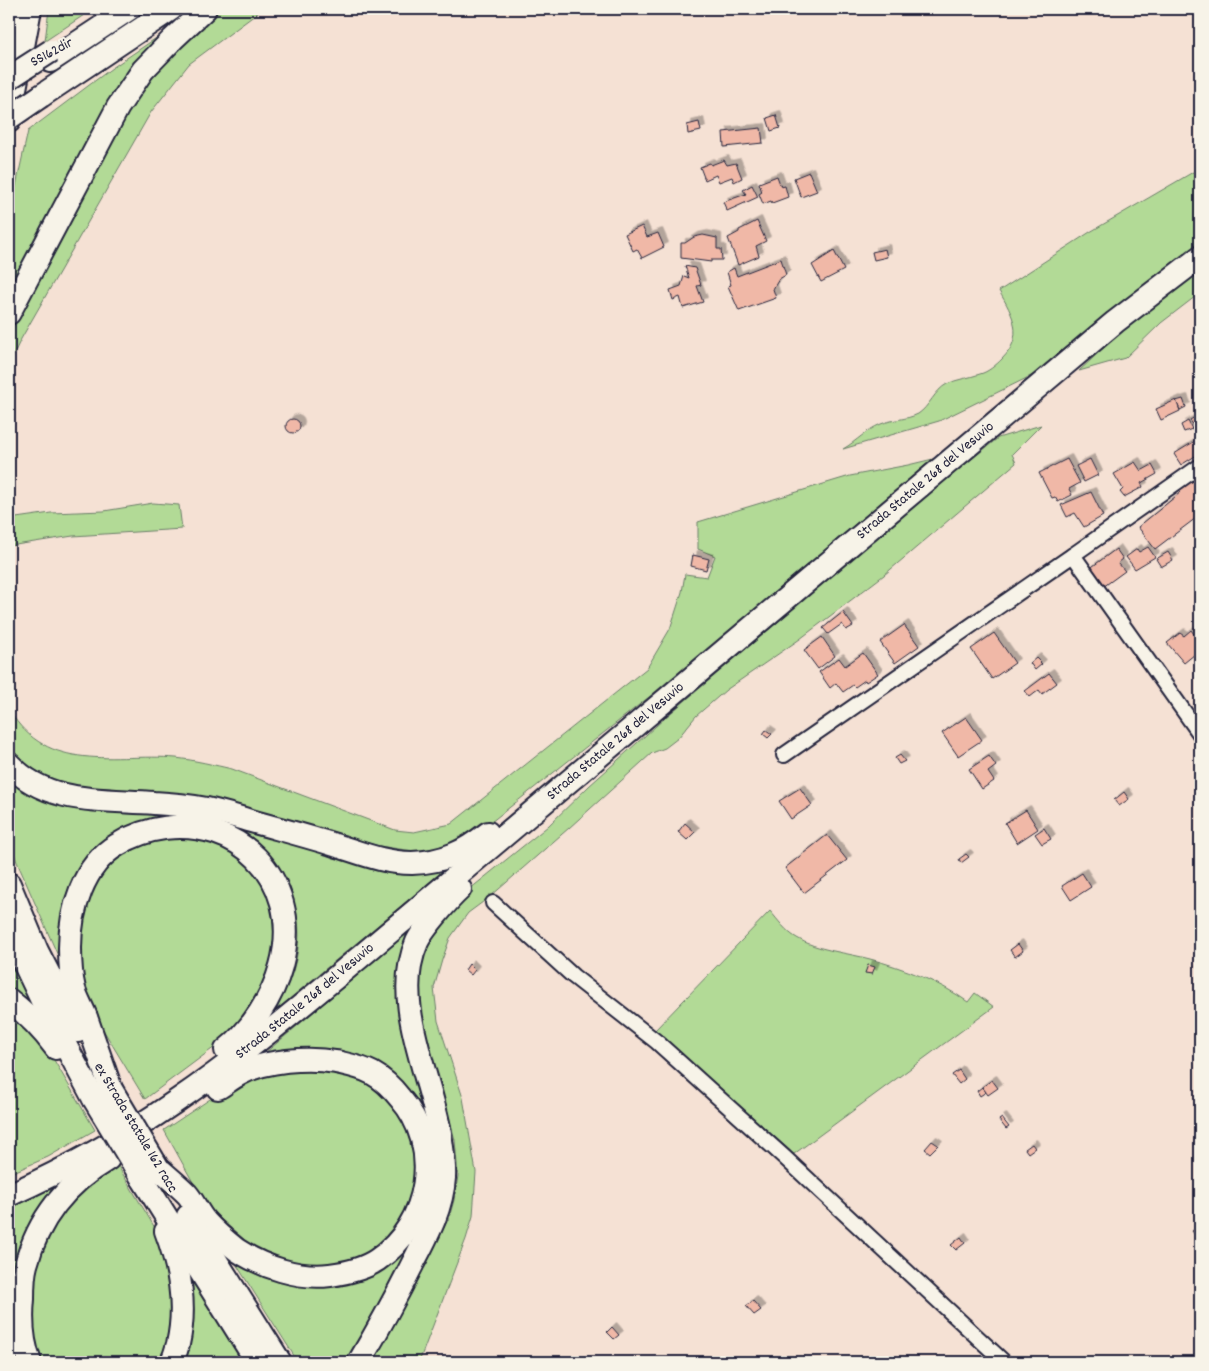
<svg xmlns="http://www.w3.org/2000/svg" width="1209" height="1371" font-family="Dekko,sans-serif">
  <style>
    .green { fill: #b2da96; stroke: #6a7e68 }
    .building { fill: #f0b8a7; stroke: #22223b; filter: url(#shadow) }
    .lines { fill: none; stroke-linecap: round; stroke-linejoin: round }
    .minor-casing { stroke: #22223b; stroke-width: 18 }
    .trunk-casing { stroke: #22223b; stroke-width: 26 }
    .minor { stroke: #f7f3e8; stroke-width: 14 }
    .trunk { stroke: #f7f3e8; stroke-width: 22 }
    .trunk-bridge-casing { stroke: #22223b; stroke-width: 26; stroke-linecap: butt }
    .trunk-bridge { stroke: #f7f3e8; stroke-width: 22 }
    .labels { text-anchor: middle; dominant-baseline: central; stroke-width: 4.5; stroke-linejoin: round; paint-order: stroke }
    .street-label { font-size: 15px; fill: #22223b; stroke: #f7f3e8 }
  </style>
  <defs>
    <filter id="shadow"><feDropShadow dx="4.5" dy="-4.5" stdDeviation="0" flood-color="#0004"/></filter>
  </defs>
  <rect width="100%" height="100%" fill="#f5e1d4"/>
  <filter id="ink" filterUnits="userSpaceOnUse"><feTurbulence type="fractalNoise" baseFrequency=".02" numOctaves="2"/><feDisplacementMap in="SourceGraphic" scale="10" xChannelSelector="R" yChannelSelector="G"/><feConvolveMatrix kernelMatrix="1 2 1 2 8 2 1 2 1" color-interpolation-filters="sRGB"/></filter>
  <g filter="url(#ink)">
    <g class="green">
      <polygon points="49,9 93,9 45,41"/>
      <polygon points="219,9 263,9 189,64 151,112 21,339 9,364 9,335 130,107 158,66"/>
      <polygon points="168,30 9,297 9,218 28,131 112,68"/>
      <path d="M1200 168V245L1137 291 1039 372 939 421 843 449C857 441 866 430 881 424 893 419 906 420 918 414 929 407 935 390 947 384 957 379 969 378 980 374 988 372 996 365 1002 359 1025 336 1013 315 999 291L1090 232Z"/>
      <polygon points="1200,272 1200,293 1161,323 1125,358 1079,371 1125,328"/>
      <polygon points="1041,425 1012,454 1016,463 884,575 800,639 726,690 696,716 678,738 665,748 652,753 569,828 491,896 468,913 450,938 442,960 434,988 438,1021 463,1098 476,1172 473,1216 466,1239 419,1362 373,1362 449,1218 454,1200 458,1176 455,1140 422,1018 419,992 420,971 426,949 432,935 470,889 548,826 589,786 666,717 921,500 998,438"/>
      <path d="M933 459 649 697 481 830 444 850 413 851 379 846 209 797 74 788 45 780 22 764 9 750V710C48 775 114 753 176 758 195 760 214 765 232 769L395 830 414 832 451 824 647 668 670 629 682 592 685 574 707 577 715 556 698 549V522L850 476 908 465Z"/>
      <polygon points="153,503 179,505 182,529 73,536 9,546 9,519 51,513 104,511"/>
      <path d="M9 776 157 811 443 868 442 872 270 1015C298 977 310 928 286 884 283 878 276 872 271 867 261 857 251 846 241 836L112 835 62 965 17 862 9 838Z"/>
      <polygon points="183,834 226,846 259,874 277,913 273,971 239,1029 145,1099 90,1008 82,981 77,933 95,878 127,848"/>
      <path d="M770 911C778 920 786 932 797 938 816 950 848 953 870 959 904 968 940 982 968 1002L975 993 994 1007 794 1154 655 1030Z"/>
      <path d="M417 925C406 955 399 986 404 1018 407 1036 413 1052 419 1070 429 1101 442 1141 440 1174 440 1188 436 1202 431 1215L355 1362H298L224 1245C254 1273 289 1288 331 1283 357 1280 382 1268 401 1249 422 1229 438 1199 437 1169 437 1116 396 1064 345 1052 320 1045 291 1048 266 1055L265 1053Z"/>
      <polygon points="9,954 31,1002 9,985"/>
      <polygon points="9,1008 44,1043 95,1130 48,1157 9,1174"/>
      <polygon points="284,1068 350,1073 388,1095 418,1147 411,1204 387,1239 363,1256 321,1268 278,1261 253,1247 223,1221 204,1202 164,1130 228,1087"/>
      <polygon points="115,1161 155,1228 167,1259 173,1294 172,1331 162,1362 41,1362 33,1342 34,1275 38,1255 61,1209"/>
      <polygon points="62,1182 35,1223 25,1362 17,1362 13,1353 9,1323 9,1207"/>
      <polygon points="189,1269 246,1362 182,1362"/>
    </g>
    <g class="building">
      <polygon points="776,115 780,128 771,131 767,118"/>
      <polygon points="699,122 701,131 688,134 687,125"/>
      <polygon points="761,128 763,143 724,147 723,132"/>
      <polygon points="724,160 727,165 736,163 742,178 734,182 732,177 719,182 716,175 705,180 700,167 710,163 711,165"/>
      <polygon points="809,172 817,191 801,197 794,178"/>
      <polygon points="777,176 781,187 785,186 788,197 772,203 771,201 763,204 759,194 762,192 759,183"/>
      <polygon points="752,185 758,197 727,211 723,202 746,194 743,190"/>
      <polygon points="757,221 766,241 756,246 759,256 738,265 728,238 739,232 739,230"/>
      <polygon points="642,226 647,237 658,233 664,247 642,258 637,249 633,251 625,234"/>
      <polygon points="703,235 717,238 717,249 721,249 722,260 711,260 711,262 681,258 681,243 685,243 694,237"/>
      <polygon points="885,249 887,257 874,260 872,252"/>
      <polygon points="834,251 844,270 821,282 812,265"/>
      <polygon points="781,259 786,275 779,279 773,289 776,298 739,311 728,286 731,285 727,272 734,268 737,276"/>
      <polygon points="685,266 695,268 701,285 697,286 703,302 683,308 680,297 673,300 670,290 681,286 684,276 689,278"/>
      <polygon points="1183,399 1186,407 1180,410 1176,401"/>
      <polygon points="1176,400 1180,411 1161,420 1156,409"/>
      <polygon points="1200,414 1200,435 1197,437 1192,429 1195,428 1190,420"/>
      <circle cx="293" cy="426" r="7"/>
      <polygon points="1188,421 1192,429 1184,432 1181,425"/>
      <polygon points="1200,438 1200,453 1181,465 1174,454"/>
      <polygon points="1067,459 1080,483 1069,489 1072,495 1058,502 1055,497 1052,498 1039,473"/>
      <polygon points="1090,459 1098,475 1084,482 1076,466"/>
      <polygon points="1135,462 1141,471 1152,465 1157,474 1141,483 1143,487 1124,497 1120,492 1123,489 1114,474"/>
      <polygon points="1192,479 1200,489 1200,515 1155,549 1138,527 1181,492 1178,489"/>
      <polygon points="1091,492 1103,516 1084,527 1075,513 1067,517 1061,505"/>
      <polygon points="1148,547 1155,557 1135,569 1126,557 1137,549 1139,552"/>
      <polygon points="1116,549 1123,559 1118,563 1125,571 1103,587 1089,569"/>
      <polygon points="1168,552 1173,560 1161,567 1156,559"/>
      <polygon points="693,555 709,559 706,570 691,566"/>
      <polygon points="843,612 853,626 846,630 842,624 828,634 823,628"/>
      <polygon points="904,625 919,646 895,663 880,642"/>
      <polygon points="1191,630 1200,642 1200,650 1184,663 1167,643 1180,633 1184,636"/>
      <polygon points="994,633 1015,663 992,679 971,649"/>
      <polygon points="822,637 835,656 818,669 804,650"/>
      <polygon points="863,653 878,674 866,682 865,680 855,687 853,685 843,692 836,683 830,688 819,672 839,658 845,666"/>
      <polygon points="1036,658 1042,664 1035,670 1030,663"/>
      <polygon points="1049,673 1057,683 1042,694 1039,690 1030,697 1025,691"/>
      <polygon points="966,717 982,740 958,756 942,733"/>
      <polygon points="766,730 772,734 768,738 763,734"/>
      <polygon points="900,755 905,761 899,764 895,758"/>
      <polygon points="989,756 996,766 988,772 994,781 982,789 969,769"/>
      <polygon points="800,788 812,805 791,819 779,801"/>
      <polygon points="1124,792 1129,799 1119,806 1114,800"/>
      <polygon points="1026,810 1038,829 1017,843 1005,823"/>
      <polygon points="685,823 695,832 687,840 678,832"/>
      <polygon points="1044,828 1051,839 1042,844 1035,834"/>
      <polygon points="827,835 847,860 804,893 785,868"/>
      <polygon points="966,854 969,857 961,863 959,859"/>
      <polygon points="1082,873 1091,887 1071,900 1062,886"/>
      <polygon points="1018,944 1023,951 1015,957 1010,950"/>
      <polygon points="469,964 475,970 471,975 465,970"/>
      <polygon points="868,965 875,967 872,974 865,973"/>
      <polygon points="959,1070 965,1079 959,1084 952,1075"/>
      <polygon points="992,1080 998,1088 988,1095 982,1087"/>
      <polygon points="982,1087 986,1092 980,1096 977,1091"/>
      <polygon points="1002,1118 1009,1127 1006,1129 999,1120"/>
      <polygon points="932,1141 938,1145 930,1153 925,1149"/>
      <polygon points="1032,1144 1035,1148 1028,1153 1025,1149"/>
      <polygon points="1200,1225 1200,1233 1196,1236 1192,1231"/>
      <polygon points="961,1237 965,1243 956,1250 951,1245"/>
      <polygon points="753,1301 761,1310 754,1315 746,1306"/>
      <polygon points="612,1327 619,1335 614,1339 607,1332"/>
    </g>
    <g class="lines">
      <defs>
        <g id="minor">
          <polyline points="1200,466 1073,555 1200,734"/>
          <polyline points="784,755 1073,555"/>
          <polyline points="493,903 573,976 657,1042 783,1156 1004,1362"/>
        </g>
        <g id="trunk">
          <polyline points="9,22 11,9"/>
          <polyline points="50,61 129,9"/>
          <polyline points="41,96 171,9"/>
          <polyline points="9,121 30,9"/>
          <polyline points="9,313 118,107 143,70 173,39 205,9"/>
          <path d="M9 764C47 805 103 799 154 803 172 804 190 806 207 809 222 812 237 817 251 821 279 829 307 836 335 845 361 853 384 863 412 863 444 862 464 852 488 833"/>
          <polyline points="9,884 37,951 78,1031"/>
          <polyline points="9,931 46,1009 94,1099"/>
          <path d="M9 1000C27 1014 42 1029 56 1048"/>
          <path d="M111 1089C103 1066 95 1043 87 1020 84 1010 77 1000 74 989 71 977 70 960 70 948 70 911 83 865 117 845 178 807 262 830 282 903 288 925 287 944 281 966 273 996 251 1031 226 1050"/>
          <path d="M158 1168C168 1177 178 1185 187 1194 194 1202 198 1213 206 1222 214 1231 227 1242 237 1250 263 1267 299 1279 330 1275 345 1273 364 1269 377 1260 430 1224 443 1147 400 1098 393 1089 383 1079 372 1073 361 1067 349 1065 336 1062 308 1057 265 1060 240 1074 232 1078 225 1084 218 1088"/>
          <polyline points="142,1178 257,1362"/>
          <path id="s1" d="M9 1195C67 1169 123 1138 175 1102 231 1064 283 1021 335 978L1115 322 1200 257"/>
          <polyline points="188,1216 280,1362"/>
          <path d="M166 1231C180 1268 187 1305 178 1344 176 1350 175 1357 171 1362"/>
          <path d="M30 1362C22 1342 21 1320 23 1299 23 1288 23 1275 26 1265 38 1219 67 1183 108 1159"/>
          <path d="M359 1362C378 1330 396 1297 413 1263 427 1236 442 1209 444 1178 445 1163 442 1148 440 1133 430 1074 391 1001 417 942 423 929 449 899 460 889"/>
        </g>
      </defs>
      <use href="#minor" class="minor-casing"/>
      <use href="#trunk" class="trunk-casing"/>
      <use href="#minor" class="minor"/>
      <use href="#trunk" class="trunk"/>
      <defs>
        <g id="trunk-bridge">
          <polyline points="9,78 51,51"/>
          <polyline points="9,118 41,96"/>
          <polyline points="111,1089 158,1168"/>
          <polyline points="94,1099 142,1178"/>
        </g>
      </defs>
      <use href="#trunk-bridge" class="trunk-bridge-casing"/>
      <use href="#trunk-bridge" class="trunk-bridge"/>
    </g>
  </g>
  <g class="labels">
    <g class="street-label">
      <text transform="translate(52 53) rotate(-28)">SS162dir</text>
      <text stroke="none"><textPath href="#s1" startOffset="1165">Strada Statale 268 del Vesuvio</textPath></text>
      <text stroke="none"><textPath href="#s1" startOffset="760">Strada Statale 268 del Vesuvio</textPath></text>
      <text stroke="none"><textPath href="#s1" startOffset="355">Strada Statale 268 del Vesuvio</textPath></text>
      <text transform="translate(135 1128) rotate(59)">ex Strada statale 162 racc</text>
    </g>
  </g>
  <rect width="1209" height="1371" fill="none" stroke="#f7f3e8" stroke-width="30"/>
  <rect x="15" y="15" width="1179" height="1341" fill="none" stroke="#22223b" stroke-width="2" filter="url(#ink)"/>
</svg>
